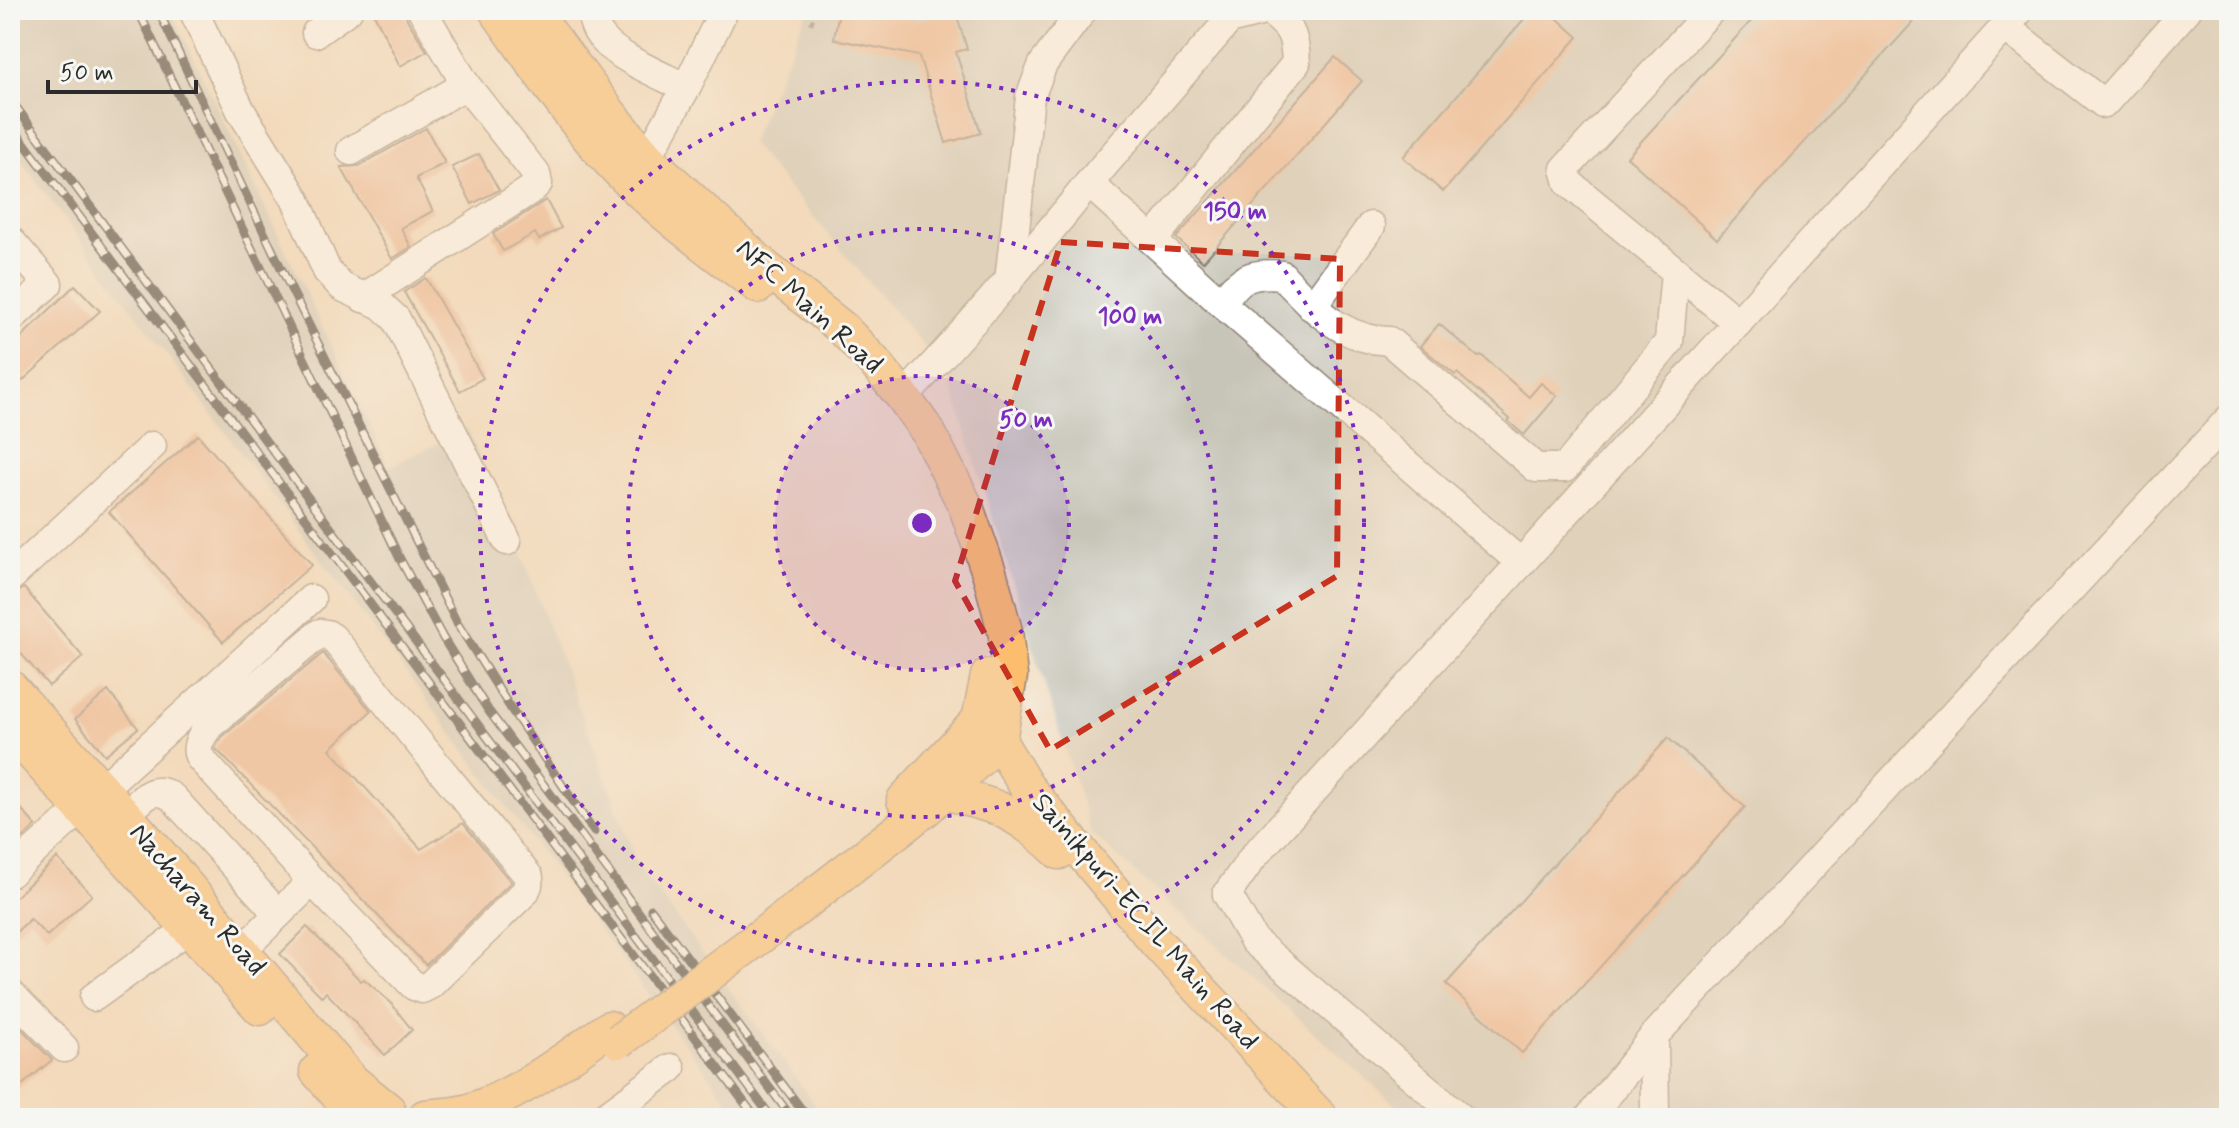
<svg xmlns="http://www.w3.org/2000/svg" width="2239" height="1128" font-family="Mynerve,sans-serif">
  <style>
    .industrial { fill: #c7c5b8 }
    .building { fill: #edaf88 }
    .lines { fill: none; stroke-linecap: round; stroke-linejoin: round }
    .minor-casing { stroke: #8f8274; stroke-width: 31 }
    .major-casing { stroke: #8f8274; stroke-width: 37 }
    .path { stroke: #8f8274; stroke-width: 4; stroke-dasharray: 6 6; stroke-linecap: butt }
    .minor { stroke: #fff; stroke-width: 28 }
    .major { stroke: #fcbd6e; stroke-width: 34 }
    .rail-casing { stroke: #2b2b2b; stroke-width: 9 }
    .rail { stroke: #f6f6f2; stroke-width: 6; stroke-dasharray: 18; stroke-linecap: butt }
    .major-bridge-casing { stroke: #8f8274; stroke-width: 37; stroke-linecap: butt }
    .major-bridge { stroke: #fcbd6e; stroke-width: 34 }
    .marked { fill: none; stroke: #c8321e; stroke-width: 6; stroke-dasharray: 16 10; stroke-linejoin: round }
    .ring { fill: none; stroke: #7b2cbf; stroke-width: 4; stroke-dasharray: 4 8 }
    .labels { text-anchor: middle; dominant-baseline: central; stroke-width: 6; stroke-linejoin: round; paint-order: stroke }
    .street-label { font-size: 28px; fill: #2b2b2b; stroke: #f6f6f2 }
    .centre { fill: #7b2cbf; stroke: #f6f6f2; stroke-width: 4 }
    .ring-label { font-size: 24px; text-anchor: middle; font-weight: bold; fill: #7b2cbf; stroke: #f6f6f2; stroke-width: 6; stroke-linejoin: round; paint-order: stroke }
  </style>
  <rect width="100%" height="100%" fill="#f6f6f2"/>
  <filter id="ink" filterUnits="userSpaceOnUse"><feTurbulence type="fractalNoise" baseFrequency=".0125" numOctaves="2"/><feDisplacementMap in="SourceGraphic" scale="16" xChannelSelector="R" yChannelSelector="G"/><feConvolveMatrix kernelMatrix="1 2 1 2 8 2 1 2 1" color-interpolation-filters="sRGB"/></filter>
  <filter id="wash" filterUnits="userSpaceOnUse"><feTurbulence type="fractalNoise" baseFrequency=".006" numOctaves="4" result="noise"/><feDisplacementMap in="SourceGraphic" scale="32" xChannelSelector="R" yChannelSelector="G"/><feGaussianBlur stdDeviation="1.8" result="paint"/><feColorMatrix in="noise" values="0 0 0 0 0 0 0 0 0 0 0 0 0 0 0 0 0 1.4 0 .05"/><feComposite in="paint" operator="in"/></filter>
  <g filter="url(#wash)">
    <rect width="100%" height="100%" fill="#f3dabc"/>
    <g class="industrial">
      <polygon points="10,10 171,10 389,467 467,429 521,552 638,866 825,1118 741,1118 10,146"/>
      <polygon points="808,10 2229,10 2229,1118 1410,1118 1091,833 948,375 750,143"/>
    </g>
    <g id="blocks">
      <g class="building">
        <polygon points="372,10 405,10 407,19 427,51 400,66"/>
        <polygon points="839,10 864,10 918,21 955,10 967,49 956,52 981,133 946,143 919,56 834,39"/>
        <polygon points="1532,10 1548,10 1578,37 1443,192 1403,157"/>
        <polygon points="1761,10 1924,10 1717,239 1627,157"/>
        <polygon points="1335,57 1362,81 1203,262 1176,238"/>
        <polygon points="426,128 445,163 416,178 433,211 401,228 411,247 392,259 341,167 359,166"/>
        <polygon points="479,154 499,190 472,204 452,167"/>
        <polygon points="546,200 561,228 539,240 535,233 503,251 493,234"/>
        <polygon points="426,278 483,378 460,391 404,292"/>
        <polygon points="75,285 100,311 10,392 10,348"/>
        <polygon points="1439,324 1478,357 1481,355 1529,397 1541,383 1557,396 1524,435 1508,421 1510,419 1457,373 1455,375 1420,346"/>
        <polygon points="198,435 312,565 223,642 109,512"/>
        <polygon points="24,588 83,657 49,686 10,641 10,597"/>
        <polygon points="323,653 371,711 330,749 421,849 463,823 511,882 426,965 215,748 222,737"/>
        <polygon points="108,691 138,728 105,755 75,719"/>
        <polygon points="1668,738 1745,807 1522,1053 1446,984"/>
        <polygon points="10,796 36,826 10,850"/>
        <polygon points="57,858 92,895 47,936 30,919 10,938 10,902"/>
        <polygon points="307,927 361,981 364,979 390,1002 412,1030 385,1055 326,992 322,997 280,954"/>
        <polygon points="10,1017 52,1060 10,1095"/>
      </g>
    </g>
  </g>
  <g filter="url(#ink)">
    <use href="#blocks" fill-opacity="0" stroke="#8f8274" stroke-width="2"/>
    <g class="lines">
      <defs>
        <g id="minor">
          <polyline points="193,10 241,111 296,200 327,271 342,287 381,305 396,319 507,541"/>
          <path d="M590 10C593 21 595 31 603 39 618 58 663 76 686 88"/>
          <polyline points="1711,10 1565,169 1569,183 1738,323"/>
          <polyline points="2005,27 2104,104 2187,10"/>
          <polyline points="316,33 348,10"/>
          <polyline points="351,151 466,85"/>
          <polyline points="647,158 686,88 724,10"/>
          <path d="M1089 183 1229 20 1268 10C1291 27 1295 34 1296 63L1153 240"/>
          <polyline points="10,240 48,284 10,319"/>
          <polyline points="1009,281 1030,97 1043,64 1083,10"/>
          <polyline points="363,298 532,189 538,183 536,174 466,85 422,10"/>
          <path d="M1221 303C1238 278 1252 272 1282 275 1305 300 1329 327 1363 337 1371 340 1381 340 1389 341L1536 468H1565L1669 342 1675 271"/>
          <polyline points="1312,307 1371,226"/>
          <path d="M903 397C969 329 1029 257 1089 183L1221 303 1521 563"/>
          <polyline points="10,578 152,446"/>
          <polyline points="101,790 311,599"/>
          <path d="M125 816C141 801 152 782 173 798L278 914"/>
          <polyline points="10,873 82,808"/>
          <path d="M241 951 312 881 200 758C193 746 203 734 210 725L320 633 327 634 333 638 529 877 528 885 525 892 430 985 422 989 414 986 312 881"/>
          <polyline points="10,993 64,1048"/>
          <polyline points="94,997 188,929"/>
          <polyline points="1654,1036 1655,1118"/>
          <polyline points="603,1118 671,1068"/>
          <polyline points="1461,1118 1254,941 1227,894 1253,857 1521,563 2020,10"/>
          <polyline points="1589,1118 1654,1036 2229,419"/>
        </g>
        <g id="major">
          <path d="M496 10C526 52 554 95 587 135 634 194 698 241 758 286"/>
          <polyline points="532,10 610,114 647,158 766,268 842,328 876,364 903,397 928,432 966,507 990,575 1005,631 1010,676 999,741 927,808 773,927"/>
          <polyline points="10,687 157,851 352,1081 388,1110"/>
          <polyline points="985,726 999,741 1026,786 1155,941 1321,1118"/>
          <polyline points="10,729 260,1008"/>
          <path d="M932 783C951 797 974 799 997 808 1021 818 1040 834 1059 852"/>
          <polyline points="904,800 979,720 988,676"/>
          <polyline points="317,1071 338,1095 354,1118"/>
          <path d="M425 1117C439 1115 455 1115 469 1111 521 1094 565 1059 609 1028"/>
        </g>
      </defs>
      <use href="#minor" class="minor-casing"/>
      <use href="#major" class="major-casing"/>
      <polyline class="path" points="811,24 816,10"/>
      <use href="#minor" class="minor"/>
      <use href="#major" class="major"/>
      <defs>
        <g id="rail">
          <polyline points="138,10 400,559 443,638 488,710 792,1118"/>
          <polyline points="158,10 292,291 457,623 513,712 594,832"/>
          <polyline points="10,99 772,1118"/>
          <polyline points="10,124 756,1118"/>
          <polyline points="651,909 808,1118"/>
        </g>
      </defs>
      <use href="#rail" class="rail-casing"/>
      <use href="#rail" class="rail"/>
      <defs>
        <polyline id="major-bridge" points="619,1041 773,927"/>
      </defs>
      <use href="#major-bridge" class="major-bridge-casing"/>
      <use href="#major-bridge" class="major-bridge"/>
    </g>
  </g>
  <path d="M0 0H2239V1128H0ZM1061 242 1340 259 1337 576 1050 750 955 581Z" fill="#f3dabc" fill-opacity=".55" fill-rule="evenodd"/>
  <path class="marked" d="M1061 242 1340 259 1337 576 1050 750 955 581Z"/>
  <circle cx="922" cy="523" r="147" fill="#7b2cbf" fill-opacity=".12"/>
  <g class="ring">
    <circle cx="922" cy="523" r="147"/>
    <circle cx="922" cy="523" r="294"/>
    <circle cx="922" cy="523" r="442"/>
  </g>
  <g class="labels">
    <g class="street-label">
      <text transform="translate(809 307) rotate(42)">NFC Main Road</text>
      <text transform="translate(197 900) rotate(49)">Nacharam Road</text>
      <text transform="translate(1145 922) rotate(49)">Sainikpuri-ECIL Main Road</text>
    </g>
  </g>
  <circle cx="922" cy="523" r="12" class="centre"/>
  <g class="ring-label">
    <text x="1235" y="219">150 m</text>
    <text x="1130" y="324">100 m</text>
    <text x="1026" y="427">50 m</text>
  </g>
  <rect width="2239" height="1128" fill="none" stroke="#f6f6f2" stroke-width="40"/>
  <path d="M48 80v12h148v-12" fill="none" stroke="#2b2b2b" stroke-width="4"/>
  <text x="60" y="80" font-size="24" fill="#2b2b2b" stroke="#f6f6f2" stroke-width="6" paint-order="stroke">50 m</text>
</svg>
